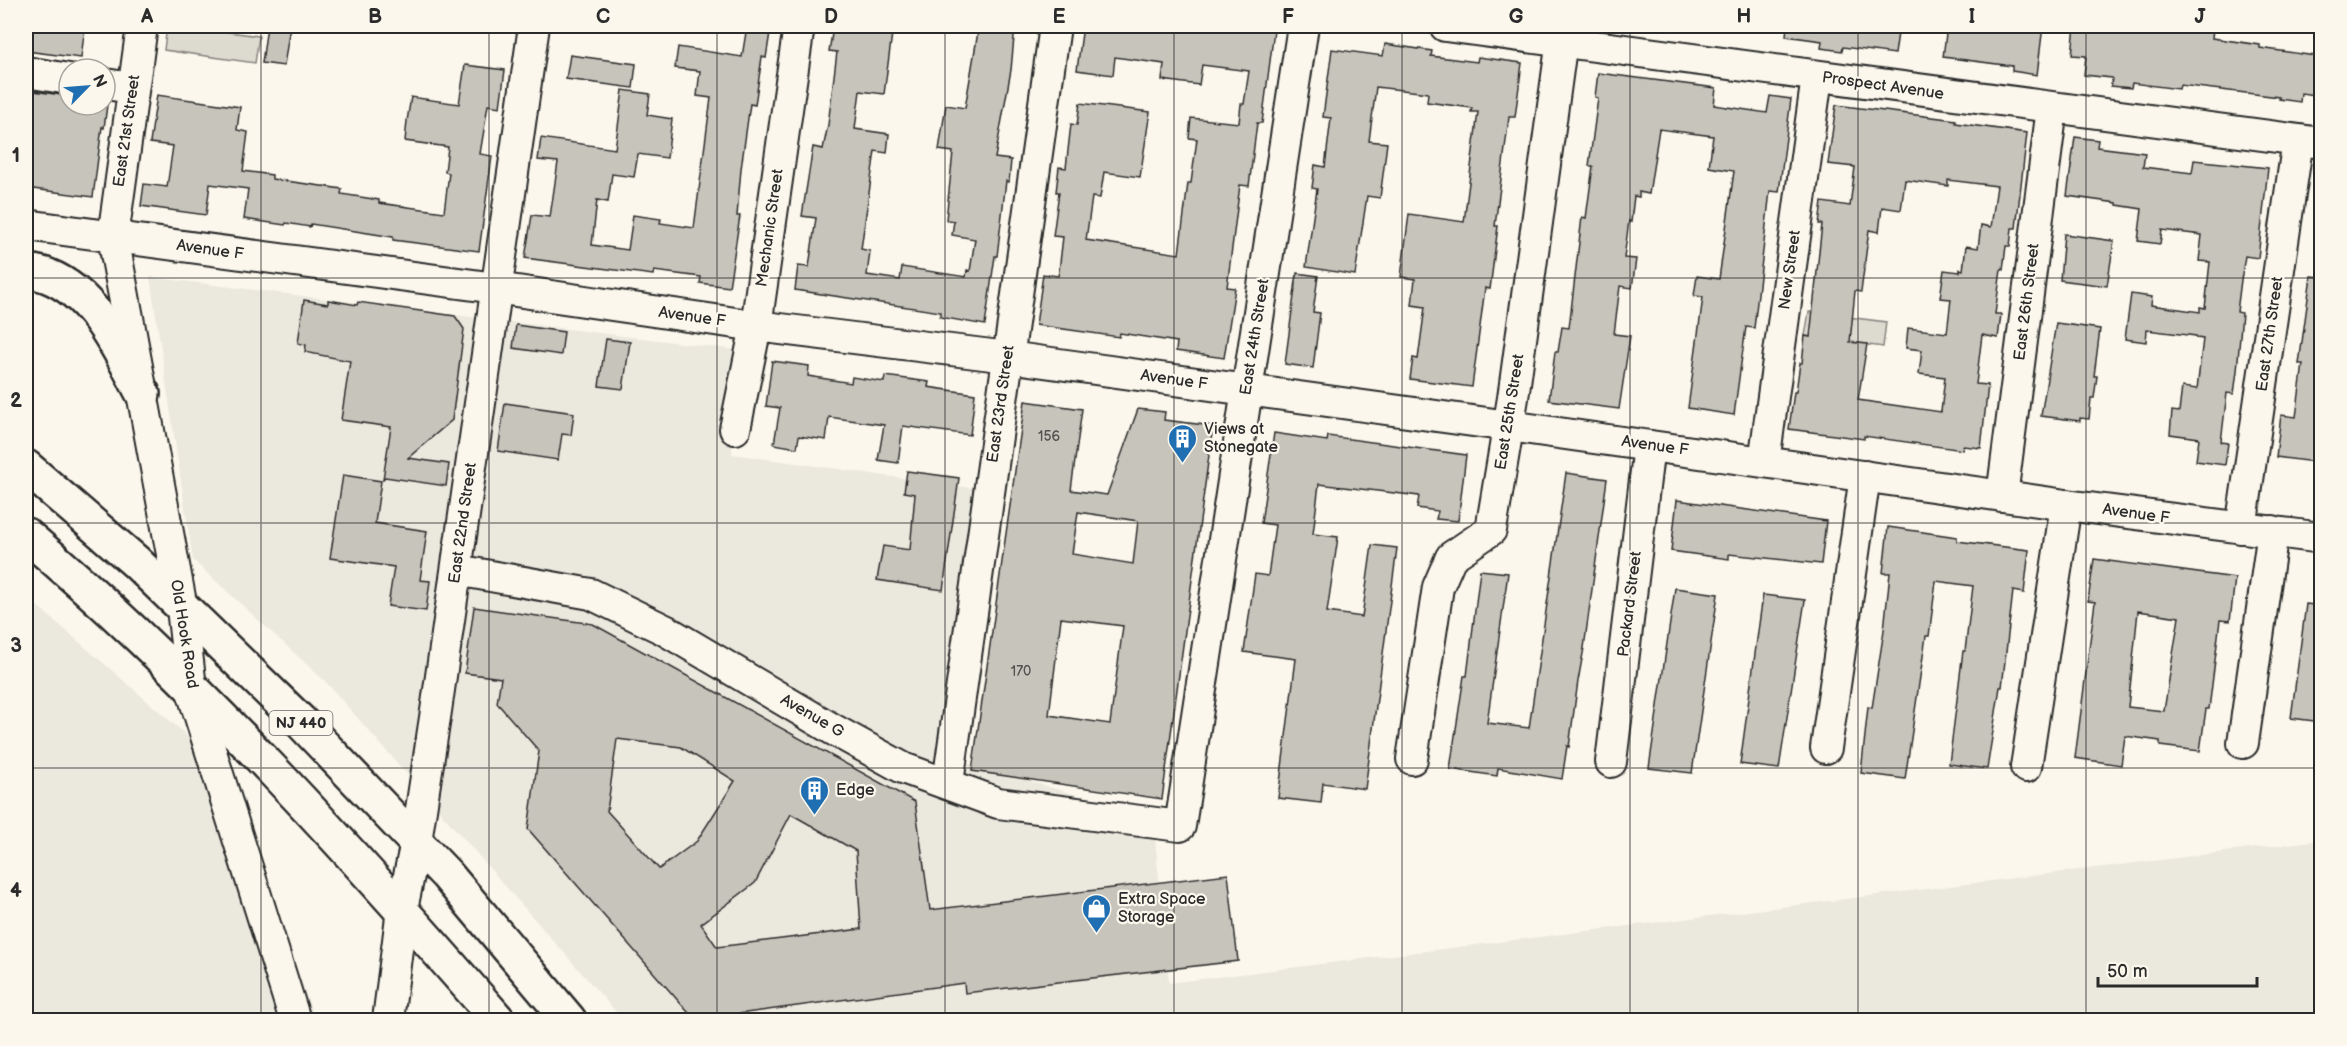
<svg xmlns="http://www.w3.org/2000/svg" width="2347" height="1046" font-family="'Balsamiq Sans',sans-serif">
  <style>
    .built { fill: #ebe8de }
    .green { fill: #dddad0; stroke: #84827e; stroke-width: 1.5 }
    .building { fill: #c7c4bc; stroke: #2b2b2b; stroke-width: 1.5; fill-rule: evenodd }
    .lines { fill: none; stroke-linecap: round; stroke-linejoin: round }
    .minor-casing { stroke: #2b2b2b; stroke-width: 34 }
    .highway-casing { stroke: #2b2b2b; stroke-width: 38 }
    .minor { stroke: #fbf7ec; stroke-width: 30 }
    .highway { stroke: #fbf7ec; stroke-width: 33 }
    .grid { fill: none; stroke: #2b2b2b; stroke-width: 1.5; stroke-opacity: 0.55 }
    .labels { text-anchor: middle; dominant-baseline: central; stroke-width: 4.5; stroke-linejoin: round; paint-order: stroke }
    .number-label { font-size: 14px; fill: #52514f }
    .shield { fill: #fbf7ec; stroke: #696865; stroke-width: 1.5 }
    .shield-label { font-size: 15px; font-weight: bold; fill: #2b2b2b }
    .street-label { font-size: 16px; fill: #2b2b2b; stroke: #fbf7ec }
    .poi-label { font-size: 16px; fill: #2b2b2b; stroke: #fbf7ec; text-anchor: start }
    .neatline { fill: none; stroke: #2b2b2b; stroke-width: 2 }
    .grid-label { font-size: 20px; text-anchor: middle; font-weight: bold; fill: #2b2b2b }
  </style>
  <rect width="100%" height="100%" fill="#fbf7ec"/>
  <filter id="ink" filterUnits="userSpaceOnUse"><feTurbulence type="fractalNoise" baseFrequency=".0167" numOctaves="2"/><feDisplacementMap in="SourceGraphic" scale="12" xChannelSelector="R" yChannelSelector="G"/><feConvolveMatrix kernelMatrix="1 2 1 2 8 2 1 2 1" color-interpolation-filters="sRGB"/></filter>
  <g filter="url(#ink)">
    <g class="built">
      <polygon points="150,277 737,350 732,454 978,489 943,756 1153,817 1169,983 2321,840 2321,1020 623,1020 326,682 193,560"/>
      <polygon points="26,596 228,771 315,1020 26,1020"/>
    </g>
    <g class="green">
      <polygon points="167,26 184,26 259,36 255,63 164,50"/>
      <polygon points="1809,312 1886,322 1883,347 1805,336"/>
    </g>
    <g class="building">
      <polygon points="26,26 85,26 81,58 26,51"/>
      <polygon points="267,26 290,26 284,66 262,63"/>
      <polygon points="747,26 771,26 766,58 762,57 755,105 750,104 741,169 737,216 740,216 729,287 700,283 701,277 654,271 653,275 525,258 532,215 550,217 558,162 538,160 541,138 615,149 623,90 650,94 647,115 672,119 667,158 638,154 634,177 612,174 608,202 597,200 592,245 628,250 633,215 661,219 660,223 694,228 711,98 697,96 700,71 675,68 678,47 742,57"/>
      <polygon points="851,26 893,26 884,94 860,91 855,129 889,134 887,153 875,151 861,249 870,251 867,275 900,280 902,267 966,277 967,270 970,271 975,239 952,235 954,221 946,220 953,152 939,150 946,105 965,108 979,26 1015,26 1011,70 995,158 1011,160 1009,182 1006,181 997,256 995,256 985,325 940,317 941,312 795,290 798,266 809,267 816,218 802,216 813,147 823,149 828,125 837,52 829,51 833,28 850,31"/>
      <polygon points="1083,26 1239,26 1274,30 1262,123 1257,123 1249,186 1240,185 1227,287 1235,288 1224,358 1176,351 1177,342 1120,333 1119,337 1036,325 1043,274 1058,276 1059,271 1063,237 1053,236 1059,192 1056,192 1059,167 1066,168 1071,124 1077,125 1080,103 1150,112 1140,177 1104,172 1100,198 1092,197 1086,240 1179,254 1188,183 1191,183 1197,139 1189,138 1191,118 1239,123 1241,104 1244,104 1249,71 1202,65 1199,85 1162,80 1164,64 1115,57 1113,75 1077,70"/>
      <polygon points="1787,26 1899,26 1895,54 1843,47 1842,51 1821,48 1822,41 1786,36"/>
      <polygon points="1947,26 2043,26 2037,75 2012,71 2012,66 1943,57"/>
      <polygon points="2075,26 2101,26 2166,33 2166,28 2189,31 2190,26 2213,29 2212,38 2260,45 2260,48 2322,57 2322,96 2301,93 2300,102 2279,99 2279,97 2180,85 2179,89 2132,83 2131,88 2111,86 2112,78 2084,75 2086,56 2072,55"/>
      <polygon points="1385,44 1432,51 1431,56 1477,62 1478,57 1522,63 1515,117 1509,117 1495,226 1498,226 1490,289 1485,288 1472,387 1410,379 1413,358 1418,359 1425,307 1412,305 1415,279 1401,277 1409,214 1464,222 1478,112 1471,112 1472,108 1427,102 1428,93 1376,87 1369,141 1387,143 1380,198 1367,196 1355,275 1306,267 1317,189 1312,188 1315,165 1325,167 1331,118 1323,117 1332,49 1383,56"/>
      <polygon points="570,55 636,64 633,88 566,79"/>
      <polygon points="465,65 505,70 500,107 488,105 480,154 492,156 479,251 393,240 393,237 311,224 310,227 286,223 285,225 244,219 248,189 210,184 206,215 141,206 144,184 167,187 173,146 150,143 157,95 240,107 237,130 248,132 243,171 272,175 272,179 342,189 341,194 379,200 379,203 444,212 449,173 445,172 448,147 405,141 407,121 411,97 459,104"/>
      <polygon points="1598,73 1716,88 1714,105 1767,113 1770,96 1791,99 1779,192 1770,191 1754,328 1746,327 1734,415 1688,408 1703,297 1694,296 1697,276 1719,279 1734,171 1709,167 1713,136 1659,129 1649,194 1639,192 1639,197 1634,196 1631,222 1629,221 1624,258 1636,259 1632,288 1620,286 1614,334 1630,336 1619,409 1549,400 1555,352 1558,352 1562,327 1569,328 1582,217 1586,218 1593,166 1589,166 1598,98 1595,97"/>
      <polygon points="26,90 69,96 69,105 107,105 104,128 102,127 93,197 26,188"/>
      <path d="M1836 105 1956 120V123L2027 133 2016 228H2012L2010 246H2006L2003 270H2001L1995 314H2001L1998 338 1982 335 1976 384 1988 385 1981 448 1963 446V450L1864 436V439L1789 429 1794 392H1796L1800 363H1802L1805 336 1810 337 1822 224H1819L1822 202 1850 206 1855 167 1828 164ZM1905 180 1948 186V180L1997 186 1991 227 1981 225 1978 248 1966 246 1963 270 1960 269V272L1944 270 1940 298 1951 299 1947 333 1908 328 1906 348 1922 350 1919 374 1945 377 1941 412 1858 400 1867 344 1850 342 1855 291 1861 292 1869 230 1879 232 1882 207 1901 210Z"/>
      <polygon points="2075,137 2098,140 2097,147 2145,153 2143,167 2192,173 2194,160 2268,168 2258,258 2245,256 2241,280 2237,312 2242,313 2237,371 2234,394 2227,393 2221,442 2228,443 2225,465 2196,461 2199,438 2170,434 2172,411 2179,412 2182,387 2197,389 2203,339 2196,338 2196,336 2147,330 2146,342 2125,339 2131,294 2152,297 2151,305 2200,312 2200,307 2205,308 2210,262 2199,261 2202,235 2162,230 2160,244 2138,241 2142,209 2117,205 2117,203 2067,196"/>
      <polygon points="2064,234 2114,241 2107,286 2060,280"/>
      <polygon points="1297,273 1318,276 1313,312 1320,313 1313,368 1285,364"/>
      <polygon points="2311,276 2322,277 2322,463 2276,457 2281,415 2296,417 2303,364 2299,364"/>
      <polygon points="304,300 328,304 328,300 357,305 358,302 455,316 464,329 452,420 408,458 449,464 446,486 385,477 383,479 391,427 341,420 350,361 305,352 306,345 298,343"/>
      <polygon points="2056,323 2100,329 2094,376 2097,376 2094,398 2091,398 2089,419 2080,418 2080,421 2041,416"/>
      <polygon points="516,325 564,332 561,355 513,348"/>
      <polygon points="606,339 630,342 623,389 599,386"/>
      <polygon points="772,361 809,366 808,376 851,383 852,377 884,382 885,376 929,382 928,387 975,394 970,435 903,426 898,463 878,460 884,425 829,417 826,440 799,436 797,448 774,444 780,408 766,406"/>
      <path d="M1025 401 1082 409 1071 490 1107 495 1138 409 1165 412 1164 420 1213 426 1162 799 972 771ZM1078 512 1138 521 1133 564 1072 554ZM1061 618 1123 626 1110 724 1049 715Z"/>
      <polygon points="505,403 574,413 571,435 562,434 558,460 498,451"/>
      <polygon points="1274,433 1327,441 1328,436 1466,455 1458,521 1436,519 1438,511 1417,508 1419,496 1319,484 1313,534 1338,537 1327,612 1362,617 1372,545 1397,548 1365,789 1323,783 1321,803 1278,798 1296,659 1244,652 1255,574 1268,576 1271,554 1275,525 1261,523"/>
      <polygon points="907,471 959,478 943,590 877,580 883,546 910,550 915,494 904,492"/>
      <polygon points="1566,473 1607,479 1584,648 1578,681 1569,747 1567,746 1562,779 1498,768 1497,776 1450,769 1464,676 1467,676 1480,570 1508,573 1487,723 1529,728"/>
      <polygon points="343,475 381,481 375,523 427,531 420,580 430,581 426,611 388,606 394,567 330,558"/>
      <polygon points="1677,500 1826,521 1821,564 1729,554 1729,559 1671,551"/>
      <polygon points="1888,527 1957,537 1957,541 2029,550 2024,593 2013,591 2002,687 2000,687 1987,769 1949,764 1963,651 1965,651 1973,586 1936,581 1929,636 1926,636 1905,779 1861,773 1868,707 1872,708 1884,630 1890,573 1883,573"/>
      <path d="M2094 559 2235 578 2230 621 2220 620 2209 709H2206L2200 751 2160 746V741L2125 736 2121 765 2075 758 2095 602 2088 601ZM2138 611 2179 617 2164 711 2128 707Z"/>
      <polygon points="1675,588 1718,594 1692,773 1649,768"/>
      <polygon points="1763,595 1805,600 1779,769 1740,764"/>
      <polygon points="2306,604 2322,606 2322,722 2291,718"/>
      <path d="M474 607 593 624 915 802 930 910 1228 874 1238 961 965 993 964 983 695 1020 528 829 539 751 497 703 501 678 465 673ZM617 739 681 747 735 781 697 841 659 869 607 811ZM791 814 856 851 861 929 717 947 701 924 755 883Z"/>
    </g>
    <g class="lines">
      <defs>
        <g id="minor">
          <polyline points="142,26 113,237 182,608 191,688 295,1020"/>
          <polyline points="1445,26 2322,143"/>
          <polyline points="26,72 69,79"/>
          <polyline points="105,84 132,88"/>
          <polyline points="26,225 496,288 756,326 1008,357 1509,426 2066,505 2322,538"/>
          <polyline points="735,429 756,326 799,26"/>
          <polyline points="1764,462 1817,77"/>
          <polyline points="2002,496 2052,108"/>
          <polyline points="2241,528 2298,140"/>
          <polyline points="457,570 591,594 665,630 834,730 903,768 998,803 1180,826 1303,26"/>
          <polyline points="2243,743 2273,531"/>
          <polyline points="1826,748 1865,476"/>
          <polyline points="1412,759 1438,587 1451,557 1491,530 1513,398 1562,40"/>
          <polyline points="1611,762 1649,446"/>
          <polyline points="2026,767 2066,505"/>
          <polyline points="948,783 1055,26"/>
          <polyline points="388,1020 402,909 416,842 436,711 534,26"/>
        </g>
        <g id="highway">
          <path d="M26 271C33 272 41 273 48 276 96 295 120 352 143 394"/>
          <polyline points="26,467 136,562 300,721 447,875 569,1020"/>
          <path d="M26 535C198 681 350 850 498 1020"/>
        </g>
      </defs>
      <use href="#minor" class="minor-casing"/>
      <use href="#highway" class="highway-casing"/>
      <use href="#minor" class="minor"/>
      <use href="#highway" class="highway"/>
    </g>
  </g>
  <path class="grid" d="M261 26V1020M489 26V1020M717 26V1020M945 26V1020M1174 26V1020M1402 26V1020M1630 26V1020M1858 26V1020M2086 26V1020M26 278H2322M26 523H2322M26 768H2322"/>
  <defs>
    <symbol id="building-pin" viewBox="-11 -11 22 30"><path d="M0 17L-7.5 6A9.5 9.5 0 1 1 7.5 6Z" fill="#1f6fb2" stroke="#fbf7ec"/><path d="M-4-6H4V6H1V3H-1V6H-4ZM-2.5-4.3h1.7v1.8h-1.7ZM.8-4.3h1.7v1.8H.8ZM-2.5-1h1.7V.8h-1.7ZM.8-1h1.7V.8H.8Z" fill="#fff"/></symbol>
    <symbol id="shop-pin" viewBox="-11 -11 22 30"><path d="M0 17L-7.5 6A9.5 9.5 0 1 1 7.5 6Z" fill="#1f6fb2" stroke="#fbf7ec"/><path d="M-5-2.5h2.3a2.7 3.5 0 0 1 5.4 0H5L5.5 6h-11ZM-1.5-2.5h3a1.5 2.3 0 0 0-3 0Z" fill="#fff"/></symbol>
  </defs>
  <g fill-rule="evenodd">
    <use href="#building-pin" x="1166" y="422" width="33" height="45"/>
    <use href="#building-pin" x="798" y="774" width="33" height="45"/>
    <use href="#shop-pin" x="1080" y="892" width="33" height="45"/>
  </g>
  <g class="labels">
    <g class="number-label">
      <text x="1049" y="436">156</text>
      <text x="1021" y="671">170</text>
    </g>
    <rect class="shield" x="269.5" y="711" width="63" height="24" rx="4.5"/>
    <g class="shield-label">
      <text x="301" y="723">NJ 440</text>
    </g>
    <g class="street-label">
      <text transform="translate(1883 86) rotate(8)">Prospect Avenue</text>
      <text transform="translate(127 131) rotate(-82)">East 21st Street</text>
      <text transform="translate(770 228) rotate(-82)">Mechanic Street</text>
      <text transform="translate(210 250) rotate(8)">Avenue F</text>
      <text transform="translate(1790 270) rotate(-82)">New Street</text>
      <text transform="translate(2027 302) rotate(-83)">East 26th Street</text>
      <text transform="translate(692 317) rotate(8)">Avenue F</text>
      <text transform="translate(2270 334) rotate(-82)">East 27th Street</text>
      <text transform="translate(1255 337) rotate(-81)">East 24th Street</text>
      <text transform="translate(1174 380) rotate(8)">Avenue F</text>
      <text transform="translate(1001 404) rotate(-82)">East 23rd Street</text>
      <text transform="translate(1510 412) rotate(-81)">East 25th Street</text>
      <text transform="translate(1655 446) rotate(8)">Avenue F</text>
      <text transform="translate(2136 514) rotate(8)">Avenue F</text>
      <text transform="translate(463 523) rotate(-82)">East 22nd Street</text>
      <text transform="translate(1630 604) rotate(-83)">Packard Street</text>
      <text transform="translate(184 634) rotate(81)">Old Hook Road</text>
      <text transform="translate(812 716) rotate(30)">Avenue G</text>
    </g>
    <g class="poi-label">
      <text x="1204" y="429">Views at<tspan x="1204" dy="18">Stonegate</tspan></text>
      <text x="836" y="790">Edge</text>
      <text x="1118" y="899">Extra Space<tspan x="1118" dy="18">Storage</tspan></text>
    </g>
  </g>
  <rect width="2347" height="1046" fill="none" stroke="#fbf7ec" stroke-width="66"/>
  <g transform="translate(87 87) rotate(65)"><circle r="28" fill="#fbf7ec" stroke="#a8a59f" stroke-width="1.5"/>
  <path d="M0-4.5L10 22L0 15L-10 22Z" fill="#1f6fb2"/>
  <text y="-9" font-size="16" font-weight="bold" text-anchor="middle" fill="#2b2b2b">N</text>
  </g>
  <path d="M2098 977v9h159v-9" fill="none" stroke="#2b2b2b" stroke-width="3"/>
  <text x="2107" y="977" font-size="18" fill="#2b2b2b" stroke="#fbf7ec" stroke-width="4.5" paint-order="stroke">50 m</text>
  <rect x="33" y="33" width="2281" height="980" class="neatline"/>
  <g class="grid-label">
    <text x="147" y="23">A</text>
    <text x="375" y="23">B</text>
    <text x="603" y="23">C</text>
    <text x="831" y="23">D</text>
    <text x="1059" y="23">E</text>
    <text x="1288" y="23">F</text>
    <text x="1516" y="23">G</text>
    <text x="1744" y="23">H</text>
    <text x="1972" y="23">I</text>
    <text x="2200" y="23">J</text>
    <text x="16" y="162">1</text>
    <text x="16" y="407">2</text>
    <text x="16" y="652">3</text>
    <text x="16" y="897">4</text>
  </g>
</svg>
